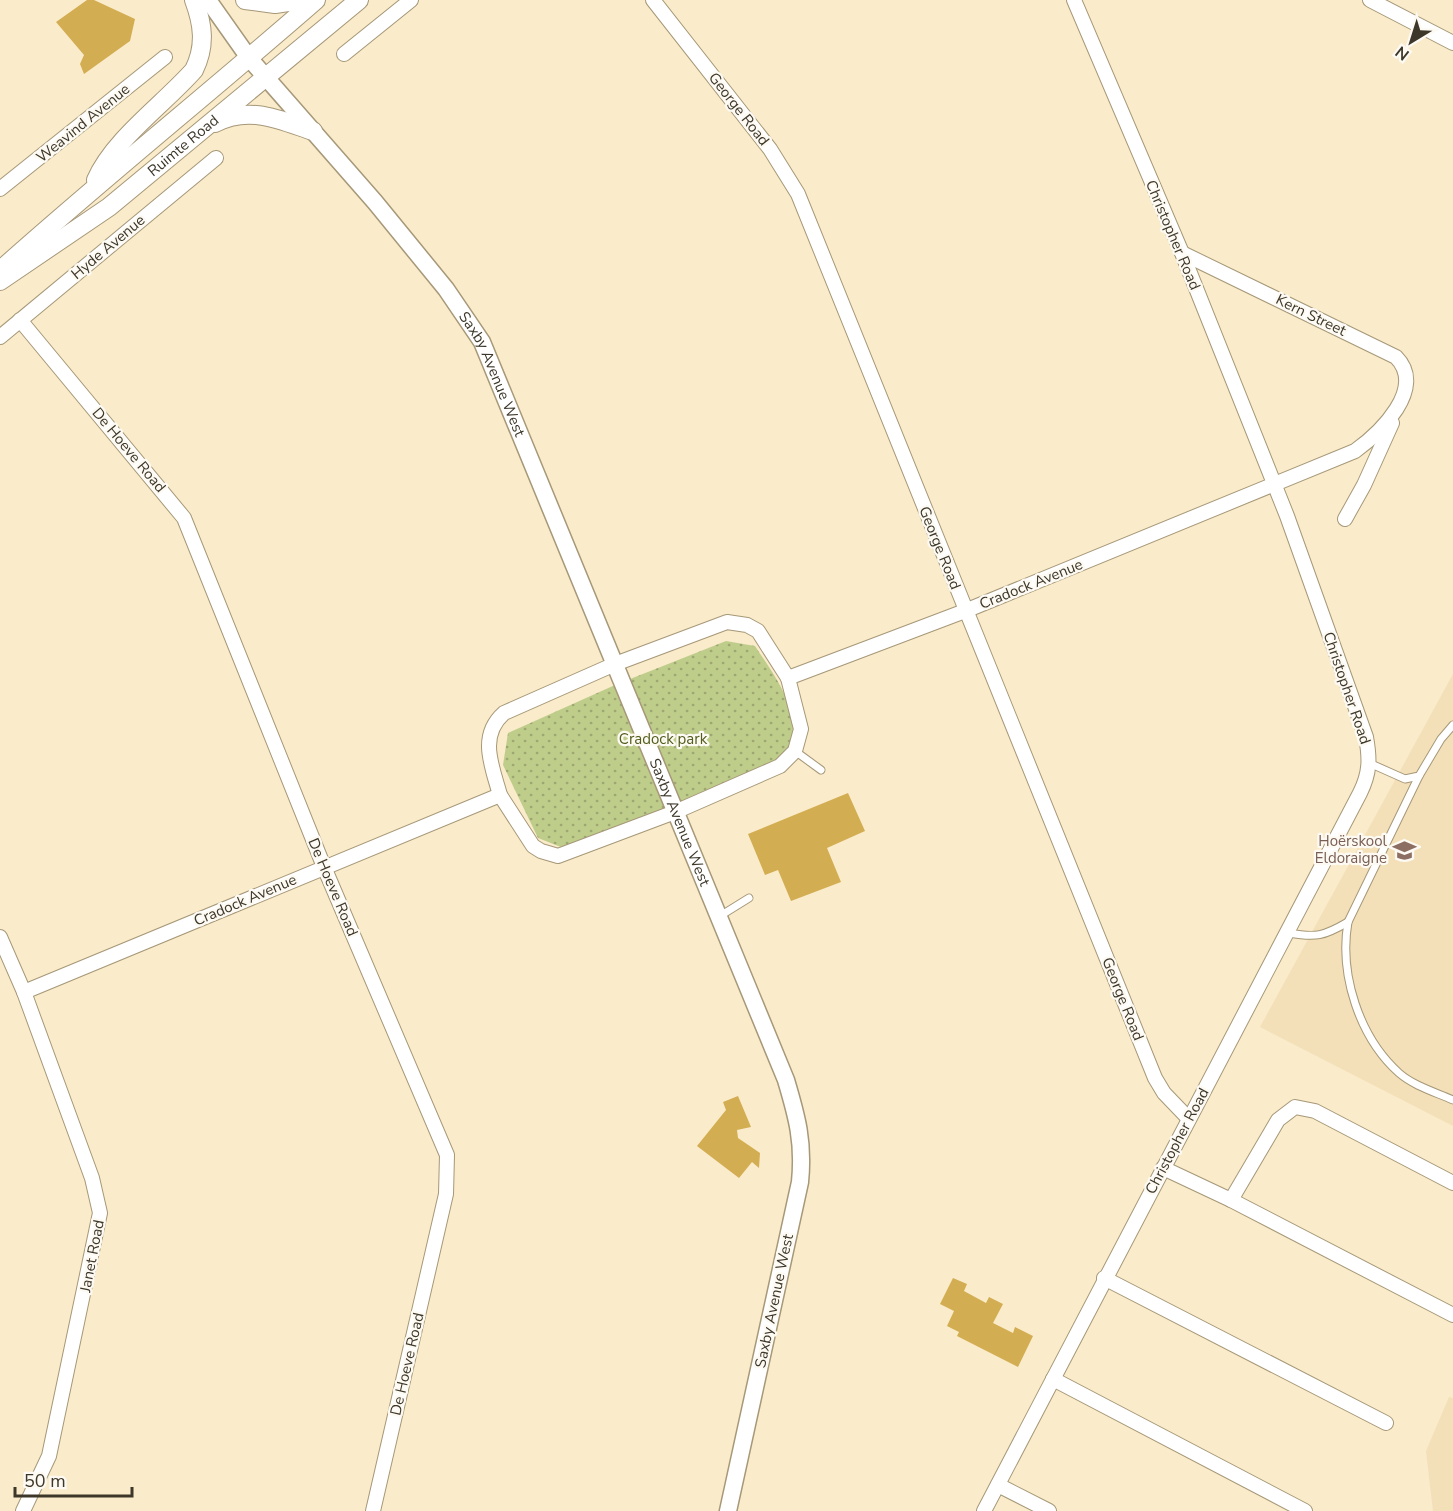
<svg xmlns="http://www.w3.org/2000/svg" width="1453" height="1511" font-family="'Nunito Sans',sans-serif">
  <style>
    .built { fill: #f3e0b8 }
    .grass { fill: url(#grass-dots) }
    .building { fill: #d3ad52 }
    .lines { fill: none; stroke-linecap: round; stroke-linejoin: round }
    .service-casing { stroke: #a69878; stroke-width: 9 }
    .minor-casing { stroke: #a69878; stroke-width: 16 }
    .tertiary-casing { stroke: #a69878; stroke-width: 19 }
    .secondary-casing { stroke: #a69878; stroke-width: 20 }
    .service { stroke: #fff; stroke-width: 7 }
    .minor { stroke: #fff; stroke-width: 14 }
    .tertiary { stroke: #fff; stroke-width: 16 }
    .secondary { stroke: #fff; stroke-width: 18 }
    .labels { text-anchor: middle; dominant-baseline: central; stroke-width: 4.5; stroke-linejoin: round; paint-order: stroke }
    .street-label { font-size: 15px; fill: #3d372a; stroke: #fdfaf3 }
    .park-label { font-size: 15px; fill: #535d1c; stroke: #fdfaf3 }
    .education-label { font-size: 15px; fill: #785e54; stroke: #fdfaf3; text-anchor: end }
  </style>
  <defs>
    <pattern id="grass-dots" width="8" height="8" patternUnits="userSpaceOnUse" patternTransform="scale(1.5)"><rect width="8" height="8" fill="#bfcd8b"/><path d="M2 2h.1M6 6h.1" fill="none" stroke="#9ca772" stroke-width="1.8" stroke-linecap="round"/></pattern>
  </defs>
  <rect width="100%" height="100%" fill="#faebca"/>
  <g class="built">
    <polygon points="1453,674 1453,1126 1260,1027"/>
    <polygon points="1449,1397 1453,1398 1453,1511 1433,1511 1426,1451"/>
  </g>
  <path class="grass" d="M726 641 755 646C774 675 802 710 790 747 788 753 780 760 776 766L566 849 538 838 503 765 508 733 615 685Z"/>
  <g class="building">
    <polygon points="87,0 94,0 135,19 130,41 84,74 80,64 84,55 56,22"/>
    <polygon points="848,793 865,831 827,848 841,882 791,901 778,870 765,875 748,834"/>
    <polygon points="738,1096 751,1127 737,1130 738,1138 760,1153 759,1168 752,1162 739,1178 697,1146 726,1110 723,1102"/>
    <polygon points="953,1278 967,1284 964,1291 986,1303 989,1297 1003,1304 993,1323 1013,1333 1015,1327 1033,1336 1018,1367 957,1336 959,1332 947,1326 954,1311 940,1304"/>
  </g>
  <g class="lines">
    <defs>
      <g id="service">
        <polyline points="795,751 821,770"/>
        <polyline points="1369,763 1405,779 1419,776 1441,739 1453,725"/>
        <path d="M1419 776 1348 922C1339 974 1359 1037 1399 1073 1414 1086 1435 1092 1453 1100"/>
        <polyline points="720,916 749,898"/>
        <path d="M1289 933C1316 938 1324 936 1348 922"/>
      </g>
      <g id="minor">
        <polyline points="653,0 770,149 798,194 1155,1078 1164,1093 1188,1118"/>
        <polyline points="1370,0 1453,43"/>
        <polyline points="344,54 411,0"/>
        <polyline points="0,189 165,57"/>
        <polyline points="20,320 184,518 324,867 447,1155 446,1194 373,1511"/>
        <polyline points="0,337 216,158"/>
        <polyline points="1345,519 1364,485 1392,423"/>
        <path d="M500 795C492 766 478 736 504 713L615 664 727 622 747 625 758 631 788 678"/>
        <polyline points="0,937 24,992 92,1178 100,1213 49,1456 23,1511"/>
        <path d="M24 992 500 795 533 846 541 851 558 856 675 812 780 766 795 751 801 729 788 678 965 611 1355 451C1380 433 1427 388 1396 357L1182 253"/>
        <polyline points="1163,1168 1231,1200 1453,1315"/>
        <polyline points="1231,1200 1278,1120 1295,1107 1315,1111 1453,1183"/>
        <polyline points="1104,1278 1386,1423"/>
        <polyline points="1053,1379 1305,1511"/>
        <polyline points="998,1485 1049,1511"/>
        <path d="M984 1511 1360 793C1370 773 1370 759 1366 737L1287 516 1182 253 1074 0"/>
      </g>
      <g id="tertiary">
        <path id="s1" d="M208 0 249 58 375 202 446 289 482 342 786 1080C797 1117 804 1142 800 1182L728 1511"/>
      </g>
      <g id="secondary">
        <polyline points="245,0 275,4 301,0"/>
        <path d="M215 123C249 105 280 120 313 131"/>
        <path d="M96 180C114 139 164 104 194 70 206 46 203 24 194 0"/>
        <path d="M4 267C106 176 213 90 316 0"/>
        <path id="s2" d="M0 281 109 207 359 0"/>
      </g>
    </defs>
    <use href="#service" class="service-casing"/>
    <use href="#minor" class="minor-casing"/>
    <use href="#tertiary" class="tertiary-casing"/>
    <use href="#secondary" class="secondary-casing"/>
    <use href="#service" class="service"/>
    <use href="#minor" class="minor"/>
    <use href="#tertiary" class="tertiary"/>
    <use href="#secondary" class="secondary"/>
  </g>
  <defs>
    <symbol id="school-bare" viewBox="-9 -9 18 18"><path d="M0-5L7-2L0 1L-7-2ZM-4 1L0 2.5L4 1V4Q0 6-4 4Z" fill="#8d6e63" stroke="#fdfaf3" stroke-width="2.5" paint-order="stroke"/></symbol>
  </defs>
  <g fill-rule="evenodd">
    <use href="#school-bare" x="1388" y="834" width="33" height="33"/>
  </g>
  <g class="labels">
    <g class="street-label">
      <text transform="translate(739 109) rotate(52)">George Road</text>
      <text transform="translate(83 123) rotate(-39)">Weavind Avenue</text>
      <text stroke="none"><textPath href="#s2" startOffset="228">Ruimte Road</textPath></text>
      <text transform="translate(1173 235) rotate(67)">Christopher Road</text>
      <text transform="translate(108 247) rotate(-40)">Hyde Avenue</text>
      <text transform="translate(1311 315) rotate(26)">Kern Street</text>
      <text stroke="none"><textPath href="#s1" startOffset="472">Saxby Avenue West</textPath></text>
      <text transform="translate(129 450) rotate(50)">De Hoeve Road</text>
      <text transform="translate(940 548) rotate(68)">George Road</text>
      <text transform="translate(1031 584) rotate(-22)">Cradock Avenue</text>
      <text transform="translate(1347 688) rotate(71)">Christopher Road</text>
      <text stroke="none"><textPath href="#s1" startOffset="958">Saxby Avenue West</textPath></text>
      <text transform="translate(333 887) rotate(67)">De Hoeve Road</text>
      <text transform="translate(245 900) rotate(-23)">Cradock Avenue</text>
      <text transform="translate(1123 999) rotate(68)">George Road</text>
      <text transform="translate(1177 1141) rotate(-62)">Christopher Road</text>
      <text transform="translate(92 1256) rotate(-79)">Janet Road</text>
      <text transform="translate(774 1301) rotate(-78)">Saxby Avenue West</text>
      <text transform="translate(407 1364) rotate(-77)">De Hoeve Road</text>
    </g>
    <g class="park-label">
      <text x="663" y="739">Cradock park</text>
    </g>
    <g class="education-label">
      <text x="1387" y="841">Hoërskool<tspan x="1387" dy="17">Eldoraigne</tspan></text>
    </g>
  </g>
  <g transform="translate(1411 42) rotate(218)" stroke="#fdfaf3" stroke-width="4.5" paint-order="stroke">
  <path d="M0-4.5L10 22L0 15L-10 22Z" fill="#3d372a"/>
  <text y="-9" font-size="16" font-weight="bold" text-anchor="middle" fill="#3d372a">N</text>
  </g>
  <path d="M15 1487v9h117v-9" fill="none" stroke="#3d372a" stroke-width="3"/>
  <text x="24" y="1487" font-size="18" fill="#3d372a" stroke="#fdfaf3" stroke-width="4.5" paint-order="stroke">50 m</text>
</svg>
